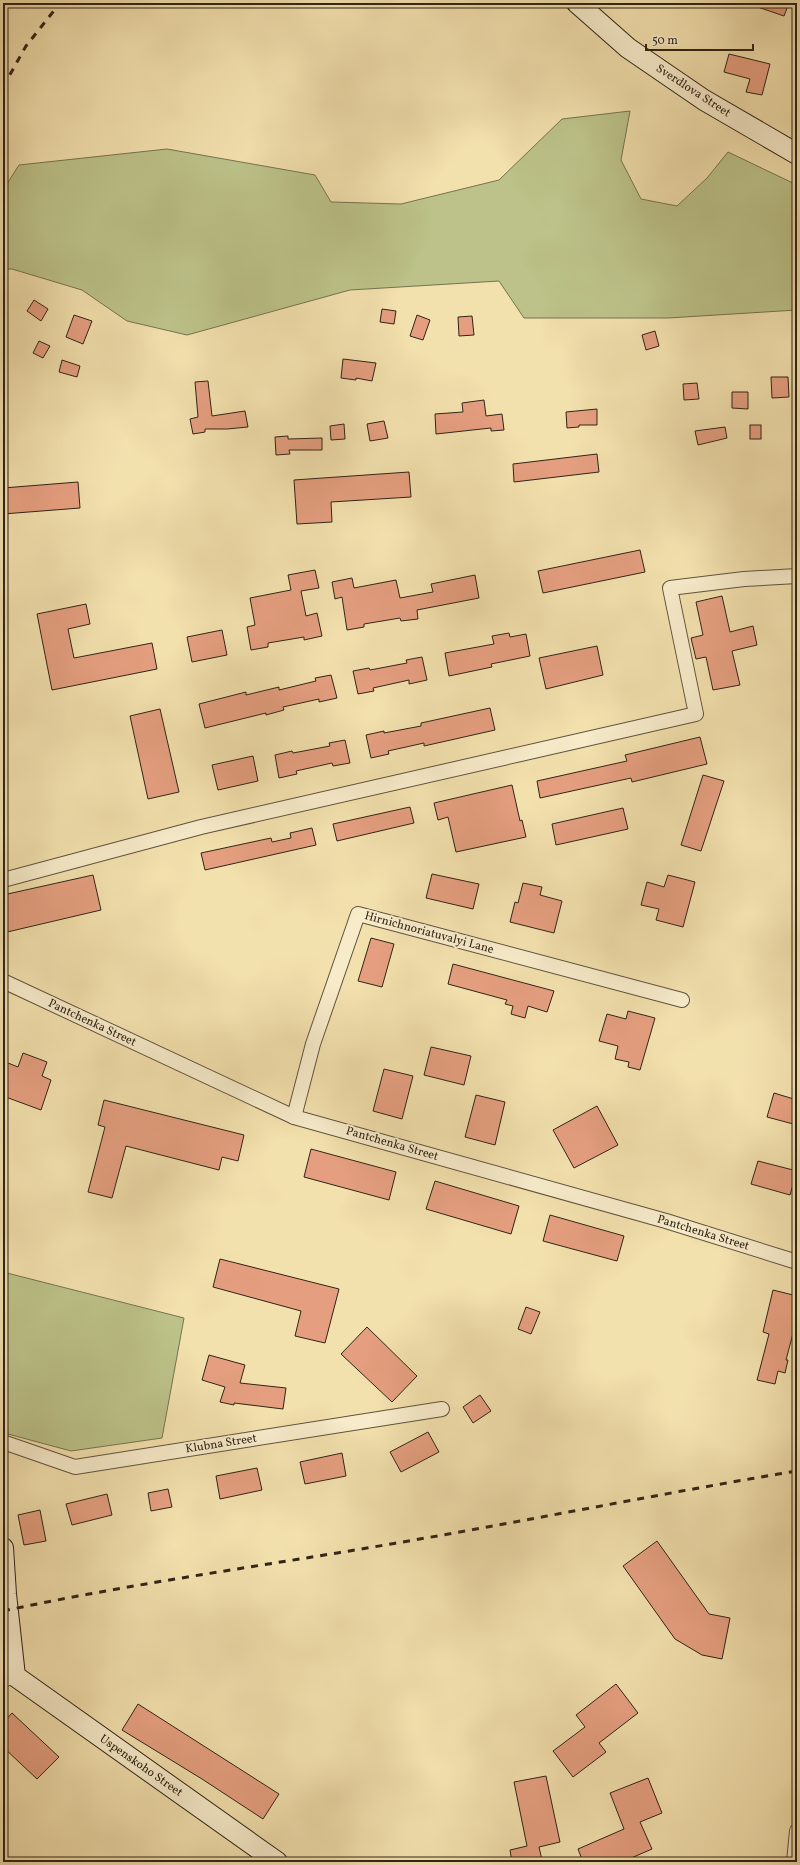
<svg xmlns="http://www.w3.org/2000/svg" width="800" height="1865" font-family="Vollkorn,serif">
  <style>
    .green { fill: #bcc289; stroke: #767350 }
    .building { fill: #e59f80; stroke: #302416 }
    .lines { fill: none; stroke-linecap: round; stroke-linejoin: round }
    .street-casing { stroke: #60533c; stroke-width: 16 }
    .secondary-casing { stroke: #302416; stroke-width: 22 }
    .street { stroke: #f7ebca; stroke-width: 14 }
    .secondary { stroke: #f7ebca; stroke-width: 20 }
    .rail { stroke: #302416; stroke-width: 3; stroke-dasharray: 7 7; stroke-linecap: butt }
    .labels { text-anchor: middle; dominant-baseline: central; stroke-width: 4; stroke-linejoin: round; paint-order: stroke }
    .street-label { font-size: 12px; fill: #302416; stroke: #f7ebca }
  </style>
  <rect width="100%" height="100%" fill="#f2e0ad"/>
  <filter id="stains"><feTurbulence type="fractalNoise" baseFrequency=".005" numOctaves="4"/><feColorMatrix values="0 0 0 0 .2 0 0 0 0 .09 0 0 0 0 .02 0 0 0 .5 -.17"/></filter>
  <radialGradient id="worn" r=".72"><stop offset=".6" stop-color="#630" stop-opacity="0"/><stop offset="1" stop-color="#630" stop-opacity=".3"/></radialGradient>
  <g class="green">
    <polygon points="630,111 621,160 641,199 677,206 707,178 728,152 797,185 797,310 668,318 524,318 499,281 350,290 187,335 127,321 82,290 12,269 3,269 3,190 19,165 167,149 315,175 331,202 401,204 499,180 562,119"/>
    <polygon points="3,1272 184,1318 162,1438 71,1451 8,1434 3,1384"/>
  </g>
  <g class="building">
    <polygon points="753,3 789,3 784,16 752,5"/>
    <polygon points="729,54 770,64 762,95 746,92 750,79 724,72"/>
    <polygon points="34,300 48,309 41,321 27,311"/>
    <polygon points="382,309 396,311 394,324 380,322"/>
    <polygon points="74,315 92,321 83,344 66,337"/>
    <polygon points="417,315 430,320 423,340 410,336"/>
    <polygon points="472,316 474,335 459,336 458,317"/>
    <polygon points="655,331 659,346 646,350 642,335"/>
    <polygon points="39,341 50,346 43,358 33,353"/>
    <polygon points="343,359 376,363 372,381 356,378 356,380 341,378"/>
    <polygon points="62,360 80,366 77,377 59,372"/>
    <polygon points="771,377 788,377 789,397 772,398"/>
    <polygon points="208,381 212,416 245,411 248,427 227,429 205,429 205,432 193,434 190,419 198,417 195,382"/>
    <polygon points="697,383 699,399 684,400 683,384"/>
    <polygon points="732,392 748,392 748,409 732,408"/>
    <polygon points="484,400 486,416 502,414 504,430 491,431 491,428 436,434 435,414 463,412 462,403"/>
    <polygon points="597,409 597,425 579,425 579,427 567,428 566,412"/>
    <polygon points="384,421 388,438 370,441 367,424"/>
    <polygon points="344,424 345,439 331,440 330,426"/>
    <rect x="750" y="425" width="11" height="14"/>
    <polygon points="725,427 727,438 698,445 695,431"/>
    <polygon points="288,436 288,439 322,438 322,450 289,450 290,454 276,455 275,437"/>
    <polygon points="597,454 599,472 514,482 513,464"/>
    <polygon points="409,472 411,497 331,502 332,522 297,524 294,480"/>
    <polygon points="78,482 80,508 3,514 3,488"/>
    <polygon points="640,550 645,572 543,593 538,571"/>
    <polygon points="315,570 319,588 301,591 306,616 317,613 322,636 304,640 304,637 268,643 268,647 251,650 247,627 255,625 250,598 291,590 288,575"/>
    <polygon points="475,575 479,598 417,610 418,619 401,621 400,618 364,624 364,627 347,630 342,597 335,599 332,582 352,578 354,588 396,580 400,598 433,592 431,584"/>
    <polygon points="722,596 730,632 753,626 757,645 732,651 740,685 713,690 706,657 696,659 691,638 703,635 696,602"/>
    <polygon points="86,604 90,624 68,629 74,658 152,643 157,669 52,690 37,614"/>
    <polygon points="222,630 227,655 192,662 187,637"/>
    <polygon points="509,633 510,637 526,634 530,656 491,664 492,667 449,676 445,653 494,644 492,636"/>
    <polygon points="597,646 603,675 546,689 539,658"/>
    <polygon points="422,657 427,680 409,684 409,680 373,688 374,691 358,694 353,671 369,668 370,670 407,663 406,660"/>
    <polygon points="331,675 337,698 319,702 319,699 283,707 284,710 266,715 266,713 205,728 199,704 246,692 246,695 279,687 279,690 316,681 315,678"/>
    <polygon points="490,708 495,730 424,746 424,743 388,751 389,754 371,758 366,735 384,731 384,733 421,726 421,723"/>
    <polygon points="160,709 179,792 148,799 130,716"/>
    <polygon points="700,737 707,764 632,782 631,778 540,798 537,781 627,761 625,755"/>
    <polygon points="345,740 350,763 333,766 332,763 296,771 297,774 279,778 275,755 292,751 293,753 330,746 329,743"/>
    <polygon points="253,756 258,781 218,790 212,765"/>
    <polygon points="703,775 724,781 701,851 681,845"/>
    <polygon points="512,785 520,821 522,820 526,837 456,852 448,817 438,820 434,803"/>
    <polygon points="410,807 414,823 337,841 333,824"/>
    <polygon points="623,808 628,829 556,845 552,824"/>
    <polygon points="312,828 316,845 205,870 201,853 271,838 272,842 291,838 290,833"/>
    <polygon points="432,874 479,884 473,909 426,898"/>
    <polygon points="93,875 101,910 3,933 3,895"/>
    <polygon points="668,875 695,882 683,927 656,920 659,909 641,905 647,882 664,887"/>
    <polygon points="523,883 542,887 540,895 562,901 554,933 510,922 515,902 518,903"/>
    <polygon points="371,938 394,944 382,987 358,981"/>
    <polygon points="453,964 554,991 547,1012 528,1006 525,1018 511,1014 513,1006 505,1004 507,1000 448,984"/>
    <polygon points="628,1011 655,1018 640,1070 628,1067 629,1062 615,1059 618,1046 599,1041 607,1014 626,1019"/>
    <polygon points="431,1047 471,1056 464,1085 424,1075"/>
    <polygon points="23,1053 47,1062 42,1076 51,1080 41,1110 3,1096 3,1061 18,1067"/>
    <polygon points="384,1069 413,1076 402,1119 373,1111"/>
    <polygon points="774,1093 797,1100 797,1125 767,1117"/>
    <polygon points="476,1095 505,1102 495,1145 465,1137"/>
    <polygon points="104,1100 244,1135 238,1161 222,1157 219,1170 126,1146 112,1198 88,1192 105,1127 98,1125"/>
    <polygon points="597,1106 618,1145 574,1168 553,1130"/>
    <polygon points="311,1149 396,1172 389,1200 304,1177"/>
    <polygon points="758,1161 797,1171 790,1195 751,1184"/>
    <polygon points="435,1181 519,1206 511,1234 426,1209"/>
    <polygon points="550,1215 624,1236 617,1261 543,1241"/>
    <polygon points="220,1259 339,1289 325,1343 295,1336 301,1311 213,1287"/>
    <polygon points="773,1290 797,1296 797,1318 786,1360 788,1360 785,1373 778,1371 775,1384 757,1380 769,1334 763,1332"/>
    <polygon points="526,1307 540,1312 531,1334 518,1329"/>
    <polygon points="367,1327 417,1376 392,1402 341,1354"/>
    <polygon points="209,1355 245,1365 240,1383 286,1388 283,1409 234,1403 234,1405 220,1402 225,1387 202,1380"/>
    <polygon points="480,1395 491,1411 473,1423 463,1407"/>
    <polygon points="428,1432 439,1452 401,1472 390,1452"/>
    <polygon points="342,1453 346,1476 305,1484 300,1462"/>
    <polygon points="257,1468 262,1490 220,1499 216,1476"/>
    <polygon points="168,1489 172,1507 151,1511 148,1493"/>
    <polygon points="107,1494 112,1515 72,1525 66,1504"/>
    <polygon points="40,1510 46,1541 24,1545 18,1515"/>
    <polygon points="657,1541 709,1614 730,1618 722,1659 702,1655 675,1639 623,1566"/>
    <polygon points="616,1684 638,1713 599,1743 606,1752 573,1777 553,1751 585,1727 576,1715"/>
    <polygon points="138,1704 279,1794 263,1819 202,1779 122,1730"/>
    <polygon points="12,1713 59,1757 37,1779 3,1747 3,1723"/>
    <polygon points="546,1776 560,1842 539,1847 542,1860 532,1862 512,1862 510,1850 527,1846 514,1782"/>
    <polygon points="648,1778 662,1813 640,1822 652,1849 622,1862 583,1862 578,1849 624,1829 610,1793"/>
  </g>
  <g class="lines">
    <defs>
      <g id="street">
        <polyline points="3,880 201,827 696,714 670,588 744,579 797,576"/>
        <polyline points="3,981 294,1117 666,1221 797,1262"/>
        <polyline points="294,1117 313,1044 358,914 682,1000"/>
        <polyline points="3,1442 75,1467 442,1409"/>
        <polyline points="3,1680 15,1676"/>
        <polyline points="794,1862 797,1831"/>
      </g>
      <g id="secondary">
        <polyline points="577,3 628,48 704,100 797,154"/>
        <polyline points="3,1548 6,1594 15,1676 277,1862"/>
      </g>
    </defs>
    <use href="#street" class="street-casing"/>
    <use href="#secondary" class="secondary-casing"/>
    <use href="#street" class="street"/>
    <use href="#secondary" class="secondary"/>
    <g class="rail">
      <polyline points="3,87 26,46 60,3"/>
      <path d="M3 1611C139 1582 277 1564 414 1540 542 1518 669 1492 797 1471"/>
    </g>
  </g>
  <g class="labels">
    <g class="street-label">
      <text transform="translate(693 91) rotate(33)">Sverdlova Street</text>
      <text transform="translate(429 933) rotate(15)">Hirnichnoriatuvalyi Lane</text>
      <text transform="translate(92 1023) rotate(25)">Pantchenka Street</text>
      <text transform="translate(392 1144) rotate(16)">Pantchenka Street</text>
      <text transform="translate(703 1233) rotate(17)">Pantchenka Street</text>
      <text transform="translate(221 1444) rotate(-9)">Klubna Street</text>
      <text transform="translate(141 1766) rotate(35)">Uspenskoho Street</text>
    </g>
  </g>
  <rect width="800" height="1865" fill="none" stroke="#f2e0ad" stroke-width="16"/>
  <rect x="4" y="4" width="792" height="1857" fill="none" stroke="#302416" stroke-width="2"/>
  <rect x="8" y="8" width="784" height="1849" fill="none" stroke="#302416"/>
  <path d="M646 44v6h107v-6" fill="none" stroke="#302416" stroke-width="2"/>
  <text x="652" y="44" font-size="12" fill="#302416" stroke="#f7ebca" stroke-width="3" paint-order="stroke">50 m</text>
  <rect width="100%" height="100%" filter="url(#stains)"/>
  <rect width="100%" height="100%" fill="url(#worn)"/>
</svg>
